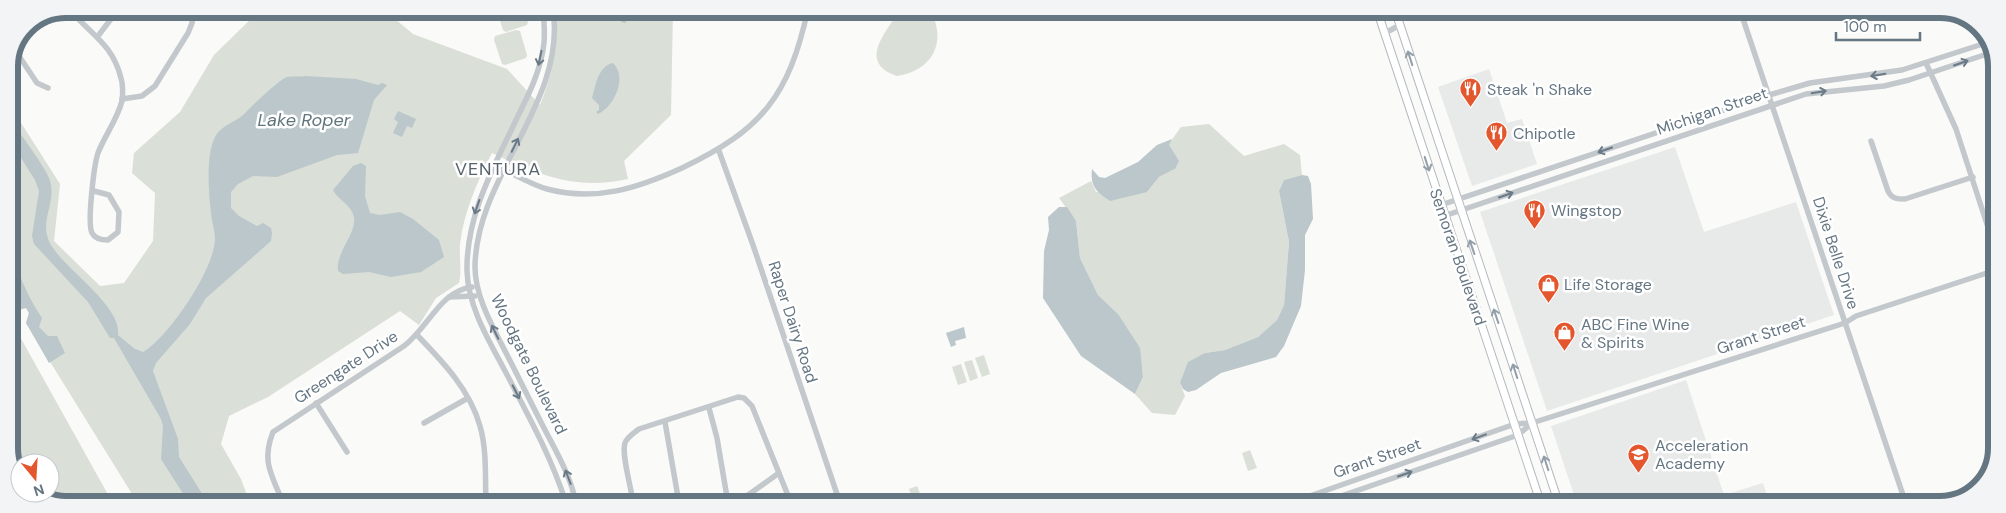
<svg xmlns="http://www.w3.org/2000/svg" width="2006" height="513" font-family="'DM Sans',sans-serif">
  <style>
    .built { fill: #e8e9e9 }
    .green { fill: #dadfd7 }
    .water { fill: #bbc7cb }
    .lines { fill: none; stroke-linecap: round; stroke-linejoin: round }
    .major-casing { stroke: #b5babe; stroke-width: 9 }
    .minor { stroke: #c3c8cc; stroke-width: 5.5 }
    .major { stroke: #fff; stroke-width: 7 }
    .oneway { stroke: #6a7a87 }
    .oneway2 { stroke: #939fa8 }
    .labels { text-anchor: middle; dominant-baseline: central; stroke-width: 5; stroke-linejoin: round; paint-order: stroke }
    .poi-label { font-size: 16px; fill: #657683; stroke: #fff; text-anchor: start }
    .street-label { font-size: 16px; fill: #657683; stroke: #fff }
    .water-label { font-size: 18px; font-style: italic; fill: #60757c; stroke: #fff }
    .neighbourhood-label { font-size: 18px; letter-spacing: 1px; fill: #57646e; stroke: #fff }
    .rim { fill: none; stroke: #657683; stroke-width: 6 }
  </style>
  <rect width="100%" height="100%" fill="#fafaf8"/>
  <g class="built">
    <polygon points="1489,69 1507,123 1522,119 1537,164 1472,186 1438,87"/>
    <polygon points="1675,147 1704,232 1796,202 1834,315 1547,411 1480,212"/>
    <polygon points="1686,380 1724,495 1763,483 1770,504 1577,504 1551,426"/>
  </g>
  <g class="green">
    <path d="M261 9H383L413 34 507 69 540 105C553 74 557 43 556 9H673L671 115 624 161 628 179C574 191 540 175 492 153 477 182 464 212 460 244 459 257 462 271 459 283L436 298 419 325 400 311 268 397 229 416 221 444 241 479 250 503 137 502 26 323 29 313 26 308 18 310 9 295V104L60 184 54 241 100 286 124 283 153 241 155 193 132 173 134 153 180 112 214 55Z"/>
    <polygon points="496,9 524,9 528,22 527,25 506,32 503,30"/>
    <path d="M893 10H930C948 42 932 71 897 76 862 64 880 39 894 19Z"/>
    <polygon points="516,30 520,31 527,55 526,58 505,65 502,64 494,40 495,36"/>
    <polygon points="1209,124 1244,156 1284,144 1300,155 1302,175 1284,180 1279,191 1289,242 1284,305 1277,320 1258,337 1225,350 1205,353 1180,383 1185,396 1175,415 1152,413 1135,394 1143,377 1142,367 1118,314 1098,295 1080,258 1076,221 1059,198 1091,181 1096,192 1147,192 1159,177 1175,169 1168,145 1181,127"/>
    <polygon points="9,317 106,491 113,502 51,502 36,493 50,493 50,463 20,463 20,478 9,452"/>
    <polygon points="984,355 990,374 982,377 975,358"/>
    <polygon points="972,360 978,378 970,381 964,362"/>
    <polygon points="961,364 967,382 958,385 952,367"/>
    <polygon points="1250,450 1257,468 1248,471 1242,453"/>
    <polygon points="917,486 924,503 914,503 909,489"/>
  </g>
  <g class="water">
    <polygon points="620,9 632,9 631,17 625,23 621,22"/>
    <path d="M613 63C628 77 614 107 598 114L596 112 599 110V105L592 98C596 85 598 66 613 63Z"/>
    <path d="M306 76 356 79 378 85 382 83 387 85 374 100 358 153 337 155 277 177 253 176 238 184 231 192V208L239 216 257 226 263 223 271 228 272 233 271 241 206 298 190 324 156 363 153 371 178 439 179 457 208 503H189L161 459 163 426 161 419 118 345 114 338H110L88 302 34 244 32 236 39 191 35 180 9 139V117C19 133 42 162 49 178 59 204 35 222 53 248 67 270 122 307 118 335L135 349 143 352C169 337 215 268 215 239 215 233 213 226 212 220 209 199 205 156 215 137 223 123 237 123 247 111 253 105 280 79 287 77 293 76 300 77 306 76Z"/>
    <polygon points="398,111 416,119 412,128 407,126 402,137 393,133 398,122 394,119"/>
    <path d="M1172 139 1169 145 1179 161 1175 169 1159 177 1147 192 1110 201C1096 192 1090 186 1092 169L1099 177 1105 178 1138 162 1157 145Z"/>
    <path d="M361 163 366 166 365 196 370 213 380 215 400 212 413 219 439 240 444 257 421 272 391 277 369 272 343 274 338 271C335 251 360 231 353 214 349 203 338 200 333 190L353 166Z"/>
    <polygon points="1302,175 1308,176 1311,184 1313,219 1305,235 1305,270 1301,306 1284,346 1276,357 1221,373 1196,390 1188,392 1183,389 1180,383 1188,362 1205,353 1225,350 1258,337 1277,320 1284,305 1289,242 1279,191 1284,180"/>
    <polygon points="1059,207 1067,207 1076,221 1080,258 1098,295 1118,314 1140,348 1143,377 1135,394 1081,356 1043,298 1044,251 1049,230 1048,217"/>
    <path d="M9 253C10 262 15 263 18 271 25 288 31 302 42 318L39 327 48 336H57L65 353 49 363 26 323 29 313 26 308 18 310 9 295Z"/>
    <polygon points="964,327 966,338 955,341 956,345 951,347 946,333"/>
  </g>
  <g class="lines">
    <defs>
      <g id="major">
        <polyline points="1377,10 1541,504"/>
        <polyline points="1395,10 1559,504"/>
      </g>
    </defs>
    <use href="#major" class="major-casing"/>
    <g class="minor">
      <path d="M69 9C90 34 112 43 121 78 123 84 123 95 122 101 117 120 105 135 98 153 94 165 87 223 92 233 95 239 102 240 108 240L118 232 119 212 109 195 94 191"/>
      <path d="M543 9C544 20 545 32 544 43 541 70 529 94 517 118 494 167 466 215 467 271 468 306 488 339 504 369 527 413 551 456 566 503"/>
      <path d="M553 9C567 103 476 175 475 267 475 295 491 324 504 349 518 376 531 403 545 430 557 453 571 477 576 503"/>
      <polyline points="1740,10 1906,504"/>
      <polyline points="1385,33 1400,25"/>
      <polyline points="98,36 111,19"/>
      <polyline points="15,50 37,83 48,88"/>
      <polyline points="1926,63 1956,129 1996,252"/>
      <polyline points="122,99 142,96 155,86 188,33 192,23 193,9"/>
      <path d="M1871 141 1888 191C1892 199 1897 199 1905 199L1973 177"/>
      <polyline points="719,151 753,245 840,503"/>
      <path d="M502 169C516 175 532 185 547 189 596 202 638 188 682 168 762 130 789 96 808 9"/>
      <polyline points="1441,205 1769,95 1810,83 1902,70 1989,42"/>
      <polyline points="1444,216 1806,94 1884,86 1909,80 1993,52"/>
      <polyline points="449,297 475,296"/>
      <path d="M418 336C443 362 470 390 480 426 487 450 485 478 486 503"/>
      <polyline points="316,403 347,452"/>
      <polyline points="709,408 717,438 728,503"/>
      <polyline points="665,422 679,503"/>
      <polyline points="424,423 468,398"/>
      <path d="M283 503C272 475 261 462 273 432L404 346C428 328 440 291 472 287"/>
      <polyline points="409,503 409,502"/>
      <path d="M633 503C632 490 621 454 625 443 627 437 634 433 639 429L738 397 744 398 752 406 791 503"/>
      <polyline points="737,503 779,473"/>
      <polyline points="1287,504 1515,424 1532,423 1845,323 1856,316 1996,270"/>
      <polyline points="1318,504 1518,435 1532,423"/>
    </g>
    <use href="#major" class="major"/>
  </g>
  <defs><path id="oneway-shaft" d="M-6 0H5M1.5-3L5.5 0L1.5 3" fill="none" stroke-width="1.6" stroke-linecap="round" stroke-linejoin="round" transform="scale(1.25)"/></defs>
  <g class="oneway">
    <use href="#oneway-shaft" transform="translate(540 58) rotate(102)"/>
    <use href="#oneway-shaft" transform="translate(1961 63) rotate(-19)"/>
    <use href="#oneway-shaft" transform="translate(1878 75) rotate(171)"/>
    <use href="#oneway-shaft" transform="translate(1819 92) rotate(-10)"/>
    <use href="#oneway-shaft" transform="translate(515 145) rotate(-64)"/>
    <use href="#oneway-shaft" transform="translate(1605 150) rotate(161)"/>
    <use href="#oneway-shaft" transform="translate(1506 195) rotate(-19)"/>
    <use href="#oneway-shaft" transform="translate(477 207) rotate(109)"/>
    <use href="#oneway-shaft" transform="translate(495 332) rotate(-116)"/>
    <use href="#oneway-shaft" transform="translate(516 392) rotate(63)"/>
    <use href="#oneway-shaft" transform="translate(1479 437) rotate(160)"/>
    <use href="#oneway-shaft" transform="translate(1405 474) rotate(-19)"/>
    <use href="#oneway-shaft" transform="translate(568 477) rotate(-111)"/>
  </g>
  <g class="oneway2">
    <use href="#oneway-shaft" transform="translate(1410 58) rotate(-108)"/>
    <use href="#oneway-shaft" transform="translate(1427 164) rotate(72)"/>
    <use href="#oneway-shaft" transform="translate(1472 247) rotate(-109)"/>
    <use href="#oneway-shaft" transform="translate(1496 316) rotate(-109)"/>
    <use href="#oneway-shaft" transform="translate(1515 371) rotate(-108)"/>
    <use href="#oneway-shaft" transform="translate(1546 463) rotate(-108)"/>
  </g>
  <defs>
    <symbol id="restaurant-pin" viewBox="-11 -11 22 30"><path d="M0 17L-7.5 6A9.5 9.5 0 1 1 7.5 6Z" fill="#e4572e" stroke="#fff"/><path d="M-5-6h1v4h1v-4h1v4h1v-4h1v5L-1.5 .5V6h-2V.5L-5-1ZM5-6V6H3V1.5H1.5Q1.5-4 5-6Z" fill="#fff"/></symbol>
    <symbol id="shop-pin" viewBox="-11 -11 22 30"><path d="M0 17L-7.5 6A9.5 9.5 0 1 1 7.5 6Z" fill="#e4572e" stroke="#fff"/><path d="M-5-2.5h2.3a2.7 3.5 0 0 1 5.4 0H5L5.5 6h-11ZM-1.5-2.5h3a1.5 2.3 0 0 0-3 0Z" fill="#fff"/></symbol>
    <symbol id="school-pin" viewBox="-11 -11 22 30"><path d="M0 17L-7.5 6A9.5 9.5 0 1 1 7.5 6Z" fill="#e4572e" stroke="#fff"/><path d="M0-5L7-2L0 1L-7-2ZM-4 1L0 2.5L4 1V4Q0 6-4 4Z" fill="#fff"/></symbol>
  </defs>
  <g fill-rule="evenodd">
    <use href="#restaurant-pin" x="1458" y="76" width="25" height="34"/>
    <use href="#restaurant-pin" x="1484" y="120" width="25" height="34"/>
    <use href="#restaurant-pin" x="1522" y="198" width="25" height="34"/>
    <use href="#shop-pin" x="1536" y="272" width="25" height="34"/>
    <use href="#shop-pin" x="1552" y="320" width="25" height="34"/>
    <use href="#school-pin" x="1626" y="442" width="25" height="34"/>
  </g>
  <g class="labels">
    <g class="poi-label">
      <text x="1487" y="89">Steak 'n Shake</text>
      <text x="1513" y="133">Chipotle</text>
      <text x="1551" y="210">Wingstop</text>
      <text x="1564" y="284">Life Storage</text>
      <text x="1581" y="324">ABC Fine Wine<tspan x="1581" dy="18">&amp; Spirits</tspan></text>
      <text x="1655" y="445">Acceleration<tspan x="1655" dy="18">Academy</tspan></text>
    </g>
    <g class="street-label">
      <text transform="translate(1712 111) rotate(-19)">Michigan Street</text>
      <text transform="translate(1836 253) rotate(72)">Dixie Belle Drive</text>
      <text transform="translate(1458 257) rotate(71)">Semoran Boulevard</text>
      <text transform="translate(793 322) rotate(72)">Raper Dairy Road</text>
      <text transform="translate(1761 335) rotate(-18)">Grant Street</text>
      <text transform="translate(529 364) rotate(64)">Woodgate Boulevard</text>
      <text transform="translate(346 367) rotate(-33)">Greengate Drive</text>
      <text transform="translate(1377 458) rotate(-19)">Grant Street</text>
    </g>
    <g class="water-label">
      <text x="304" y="120">Lake Roper</text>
    </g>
    <g class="neighbourhood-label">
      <text x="498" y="169">VENTURA</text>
    </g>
  </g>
  <path d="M0 0H2006V513H0ZM66 18H1940A48 48 0 0 1 1988 66V448A48 48 0 0 1 1940 496H66A48 48 0 0 1 18 448V66A48 48 0 0 1 66 18Z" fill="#f3f4f5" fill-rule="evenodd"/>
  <path class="rim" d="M66 18H1940A48 48 0 0 1 1988 66V448A48 48 0 0 1 1940 496H66A48 48 0 0 1 18 448V66A48 48 0 0 1 66 18Z"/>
  <g transform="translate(35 478) rotate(162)"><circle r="24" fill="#ffffff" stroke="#c1c8cd"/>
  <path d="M0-4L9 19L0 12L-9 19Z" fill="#e4572e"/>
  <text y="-8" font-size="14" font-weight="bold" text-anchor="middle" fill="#657683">N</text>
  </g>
  <path d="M1836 32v8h84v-8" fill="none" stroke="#657683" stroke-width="2.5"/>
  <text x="1844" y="32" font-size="15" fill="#657683" stroke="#ffffff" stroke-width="4" paint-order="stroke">100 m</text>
</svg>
